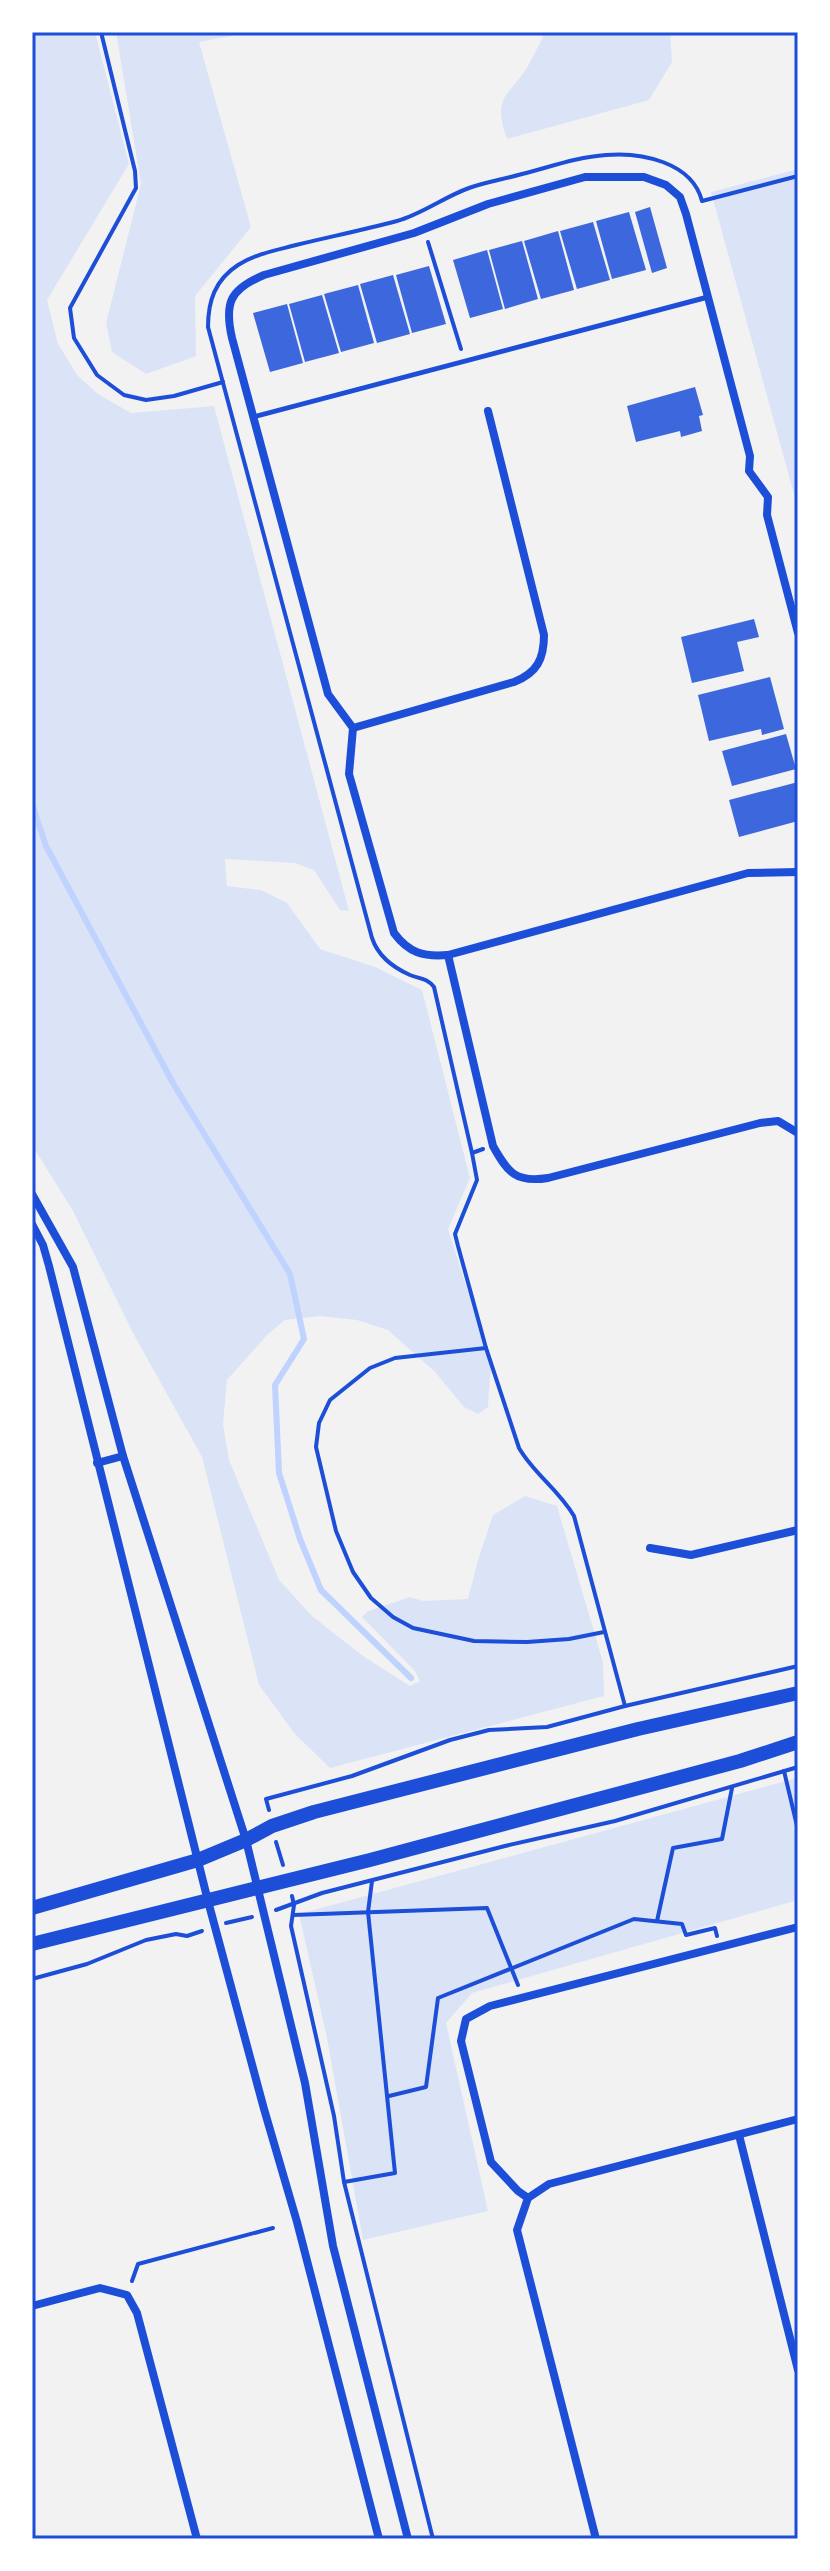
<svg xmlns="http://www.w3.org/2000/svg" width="830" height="2571" font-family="Barlow,sans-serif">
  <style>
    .green { fill: #dbe4f7 }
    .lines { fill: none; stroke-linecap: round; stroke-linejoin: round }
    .stream { stroke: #bfd3fe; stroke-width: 6 }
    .building { fill: #3d67dc }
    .path { stroke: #1d4ed8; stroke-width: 4 }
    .service { stroke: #1d4ed8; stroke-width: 5 }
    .minor { stroke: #1d4ed8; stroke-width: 8 }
    .tertiary { stroke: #1d4ed8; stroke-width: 14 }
    .neatline { fill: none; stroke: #1d4ed8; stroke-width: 3 }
  </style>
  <rect width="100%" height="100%" fill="#f2f2f2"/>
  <g class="green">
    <polygon points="32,32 95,32 129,164 47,300 58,344 78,376 98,394 131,413 214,406 349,911 340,910 314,870 295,863 225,859 227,886 261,890 287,903 320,949 375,967 422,990 470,1178 448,1229 491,1364 488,1407 478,1414 464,1407 435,1372 388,1330 357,1320 320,1316 285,1320 268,1334 227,1380 223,1424 229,1460 279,1580 312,1616 363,1656 410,1686 420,1681 415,1671 362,1617 368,1611 410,1597 423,1601 468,1599 478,1560 493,1515 525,1496 557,1506 603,1662 604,1696 330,1768 295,1734 259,1685 202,1457 133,1333 73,1211 32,1145"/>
    <polygon points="116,32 254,32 199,42 251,227 195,296 196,356 146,374 112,352 106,323 141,184"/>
    <path d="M545 32H670L672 62 649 100 507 139C492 96 507 99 528 66 534 55 540 43 545 32Z"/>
    <polygon points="798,169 798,509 711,192"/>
    <polygon points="797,1778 798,1900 472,1993 446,2023 488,2211 363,2240 327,2038 299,1914"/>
  </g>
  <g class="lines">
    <polyline class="stream" points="32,804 46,846 174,1085 290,1274 304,1339 275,1385 279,1473 300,1539 321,1590 411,1678"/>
  </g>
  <g class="building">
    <polygon points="650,207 667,268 652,273 635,212"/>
    <polygon points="629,212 646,270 612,279 596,221"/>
    <polygon points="593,222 610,280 577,289 560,231"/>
    <polygon points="558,231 574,290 541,299 524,241"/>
    <polygon points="522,241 538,299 505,309 489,250"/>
    <polygon points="487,250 503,309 470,318 453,260"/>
    <polygon points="429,266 446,324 412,333 396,275"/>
    <polygon points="393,275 410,334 377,343 360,284"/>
    <polygon points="358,285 374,343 341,352 324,294"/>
    <polygon points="322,295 339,353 305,362 289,304"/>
    <polygon points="287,304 303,363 270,372 253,313"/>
    <polygon points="695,387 703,415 699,416 702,431 681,437 680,431 636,442 627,406"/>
    <polygon points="754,619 759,637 737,642 744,671 692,683 681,637"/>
    <polygon points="770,677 784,729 762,735 761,729 709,741 698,695"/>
    <polygon points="786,734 796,769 732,786 722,751"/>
    <polygon points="798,782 798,821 739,837 729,800"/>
  </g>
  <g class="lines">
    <g class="path">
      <polyline points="101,32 135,171 136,188 70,308 74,338 97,375 124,395 146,400 174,396 223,382"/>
      <polyline points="428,242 461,349"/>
      <path d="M483 1149 472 1153 477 1180 455 1234 458 1246 486 1348 519 1448C534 1474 558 1489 574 1516L625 1706"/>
      <path d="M472 1153 434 987C427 978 420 979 410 975 392 967 378 956 372 938L208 327C208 301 215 280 238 265 255 254 277 250 296 245 329 237 363 230 397 221 422 214 444 197 469 188 486 182 505 179 522 174 550 167 577 157 606 155 641 152 692 162 702 201L798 176"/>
      <polyline points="486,1348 395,1358 370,1368 330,1400 319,1423 316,1447 336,1531 353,1572 371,1598 393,1617 413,1628 474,1641 527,1642 569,1639 604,1632"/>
      <polyline points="784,1771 798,1830"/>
      <polyline points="269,1810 266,1799 352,1776 450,1740 489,1730 547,1727 625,1706 798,1666"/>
      <polyline points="276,1842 283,1865"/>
      <polyline points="292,1896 294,1905 291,1926 334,2116 344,2182 433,2539"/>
      <polyline points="276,1910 322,1893 505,1846 615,1821 798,1767"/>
      <polyline points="293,1915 487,1908 518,1985"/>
      <polyline points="657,1921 673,1848 722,1839 732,1788"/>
      <polyline points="226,1923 252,1917"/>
      <polyline points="32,1979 87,1964 146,1940 176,1934 187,1936 202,1931"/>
      <polyline points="389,2096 426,2087 438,1998 634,1919 682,1924 686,1935 715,1928 717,1936"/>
      <polyline points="344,2182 395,2173 368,1912 372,1881"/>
      <polyline points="132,2281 138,2264 273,2228"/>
    </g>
    <polyline class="service" points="253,417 708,297"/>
    <g class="minor">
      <path d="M798 633 767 515 768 497 749 471 750 456 686 214 680 197 666 185 644 177H585L488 204 414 233 264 275C230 289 224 303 232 338L328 694 353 728 349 774 394 933C409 953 423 957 448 955L748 873 798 872"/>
      <path d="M353 728 514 682C537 673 544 659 544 635L488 411"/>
      <path d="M448 955 493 1146C508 1173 516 1183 548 1178L760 1123 778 1121 798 1133"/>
      <polyline points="32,1194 73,1267 123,1456 246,1840 305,2083 333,2246 408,2539"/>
      <polyline points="32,1224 43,1245 49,1266 208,1901 264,2109 297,2222 379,2539"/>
      <polyline points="97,1463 123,1456"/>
      <polyline points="650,1548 691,1555 798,1530"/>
      <polyline points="739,2135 798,2370"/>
      <polyline points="528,2198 518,2191 491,2162 461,2041 466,2019 490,2006 798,1927"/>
      <polyline points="32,2306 100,2288 127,2295 137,2313 197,2539"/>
      <polyline points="596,2539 517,2230 528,2198 549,2184 798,2119"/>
    </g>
    <g class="tertiary">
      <polyline points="32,1908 198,1860 246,1840 272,1826 314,1812 638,1729 798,1693"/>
      <polyline points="32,1944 370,1860 740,1761 798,1742"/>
    </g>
  </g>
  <rect width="830" height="2571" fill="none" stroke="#ffffff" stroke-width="68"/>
  <rect x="34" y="34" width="762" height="2503" class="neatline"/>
</svg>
